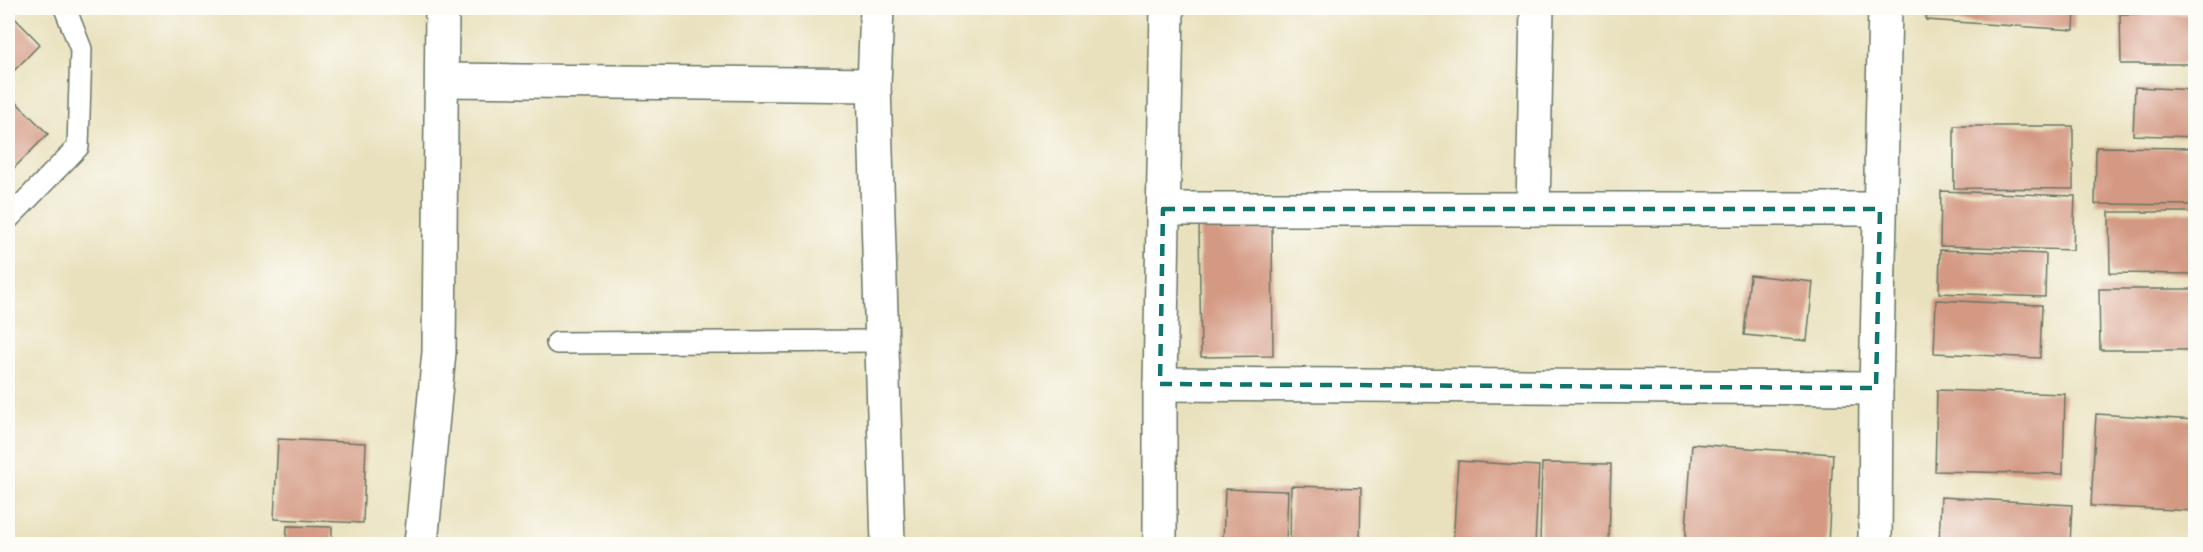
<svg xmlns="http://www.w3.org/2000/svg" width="2203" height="552" font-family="Mali,sans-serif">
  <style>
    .building { fill: #d49983 }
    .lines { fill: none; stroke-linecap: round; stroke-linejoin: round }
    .service-casing { stroke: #667664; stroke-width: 24 }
    .minor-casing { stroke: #667664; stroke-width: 36 }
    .service { stroke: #fff; stroke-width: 21 }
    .minor { stroke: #fff; stroke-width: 33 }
    .marked { fill: none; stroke: #0f766e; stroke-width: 4.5; stroke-dasharray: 12 8; stroke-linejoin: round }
  </style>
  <rect width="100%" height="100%" fill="#fdfcf7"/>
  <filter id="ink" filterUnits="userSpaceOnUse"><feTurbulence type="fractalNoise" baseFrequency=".0167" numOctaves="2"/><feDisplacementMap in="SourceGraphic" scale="12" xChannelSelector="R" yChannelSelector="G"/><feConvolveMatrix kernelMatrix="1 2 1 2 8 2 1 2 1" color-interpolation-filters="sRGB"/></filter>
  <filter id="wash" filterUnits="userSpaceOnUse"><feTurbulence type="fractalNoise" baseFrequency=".008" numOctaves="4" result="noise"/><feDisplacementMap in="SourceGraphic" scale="24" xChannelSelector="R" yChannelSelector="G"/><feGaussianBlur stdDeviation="1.35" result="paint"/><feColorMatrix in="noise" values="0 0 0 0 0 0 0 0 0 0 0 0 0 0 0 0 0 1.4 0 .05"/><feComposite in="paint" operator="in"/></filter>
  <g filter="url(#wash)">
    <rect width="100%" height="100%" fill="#e9e1bd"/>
    <g id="blocks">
      <g class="building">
        <polygon points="1927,8 2075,8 2074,30 1926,20"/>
        <polygon points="8,11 40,44 8,77"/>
        <polygon points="2120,14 2196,14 2196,64 2121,64"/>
        <polygon points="2135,87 2196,90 2196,137 2133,135"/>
        <polygon points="8,94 48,134 13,169 8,165"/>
        <polygon points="1954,126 2073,126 2073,189 1954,188"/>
        <polygon points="2096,147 2196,148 2196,205 2095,204"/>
        <polygon points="1941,191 2075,196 2073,250 1940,246"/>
        <polygon points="2109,212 2196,212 2196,274 2110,273"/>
        <polygon points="1272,223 1273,356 1201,357 1199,224"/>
        <polygon points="1940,250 2046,254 2045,297 1939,293"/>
        <polygon points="1750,275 1813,282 1807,341 1744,335"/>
        <polygon points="2099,289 2196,289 2196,350 2100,350"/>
        <polygon points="1936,300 2042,305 2040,358 1934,353"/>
        <polygon points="1937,390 2065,394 2063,474 1935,471"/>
        <polygon points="2096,414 2196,420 2196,511 2091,506"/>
        <polygon points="278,439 366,443 363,523 274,519"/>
        <polygon points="1692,444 1833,454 1828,544 1685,544"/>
        <polygon points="1458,461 1539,466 1535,544 1453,544"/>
        <polygon points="1542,463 1611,464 1609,544 1540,544"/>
        <polygon points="1291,486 1361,488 1360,544 1290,544"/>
        <polygon points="1225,489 1288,491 1286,544 1223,544"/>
        <polygon points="1941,497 2072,505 2070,544 1939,544"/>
        <polygon points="287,526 332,527 332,544 286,544"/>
      </g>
    </g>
  </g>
  <g filter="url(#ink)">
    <use href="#blocks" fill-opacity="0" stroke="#667664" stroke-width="1.5"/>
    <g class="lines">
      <defs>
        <g id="service">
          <polyline points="8,219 78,147 81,49 65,8"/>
          <polyline points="557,343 881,341"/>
        </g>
        <g id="minor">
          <polyline points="877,8 874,85 888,544"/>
          <polyline points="442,80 874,85"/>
          <polyline points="1163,209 1880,209"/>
          <polyline points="1533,209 1537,8"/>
          <polyline points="1160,384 1876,388"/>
          <polyline points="421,544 439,352 442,8"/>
          <polyline points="1160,544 1160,384 1167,8"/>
          <polyline points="1875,544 1876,388 1885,8"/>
        </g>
      </defs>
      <use href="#service" class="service-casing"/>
      <use href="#minor" class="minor-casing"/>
      <use href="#service" class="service"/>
      <use href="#minor" class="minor"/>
    </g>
  </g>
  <path class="marked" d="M1163 209H1880L1876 388 1160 384Z"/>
  <rect width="2203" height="552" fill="none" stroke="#fdfcf7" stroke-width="30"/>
</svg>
